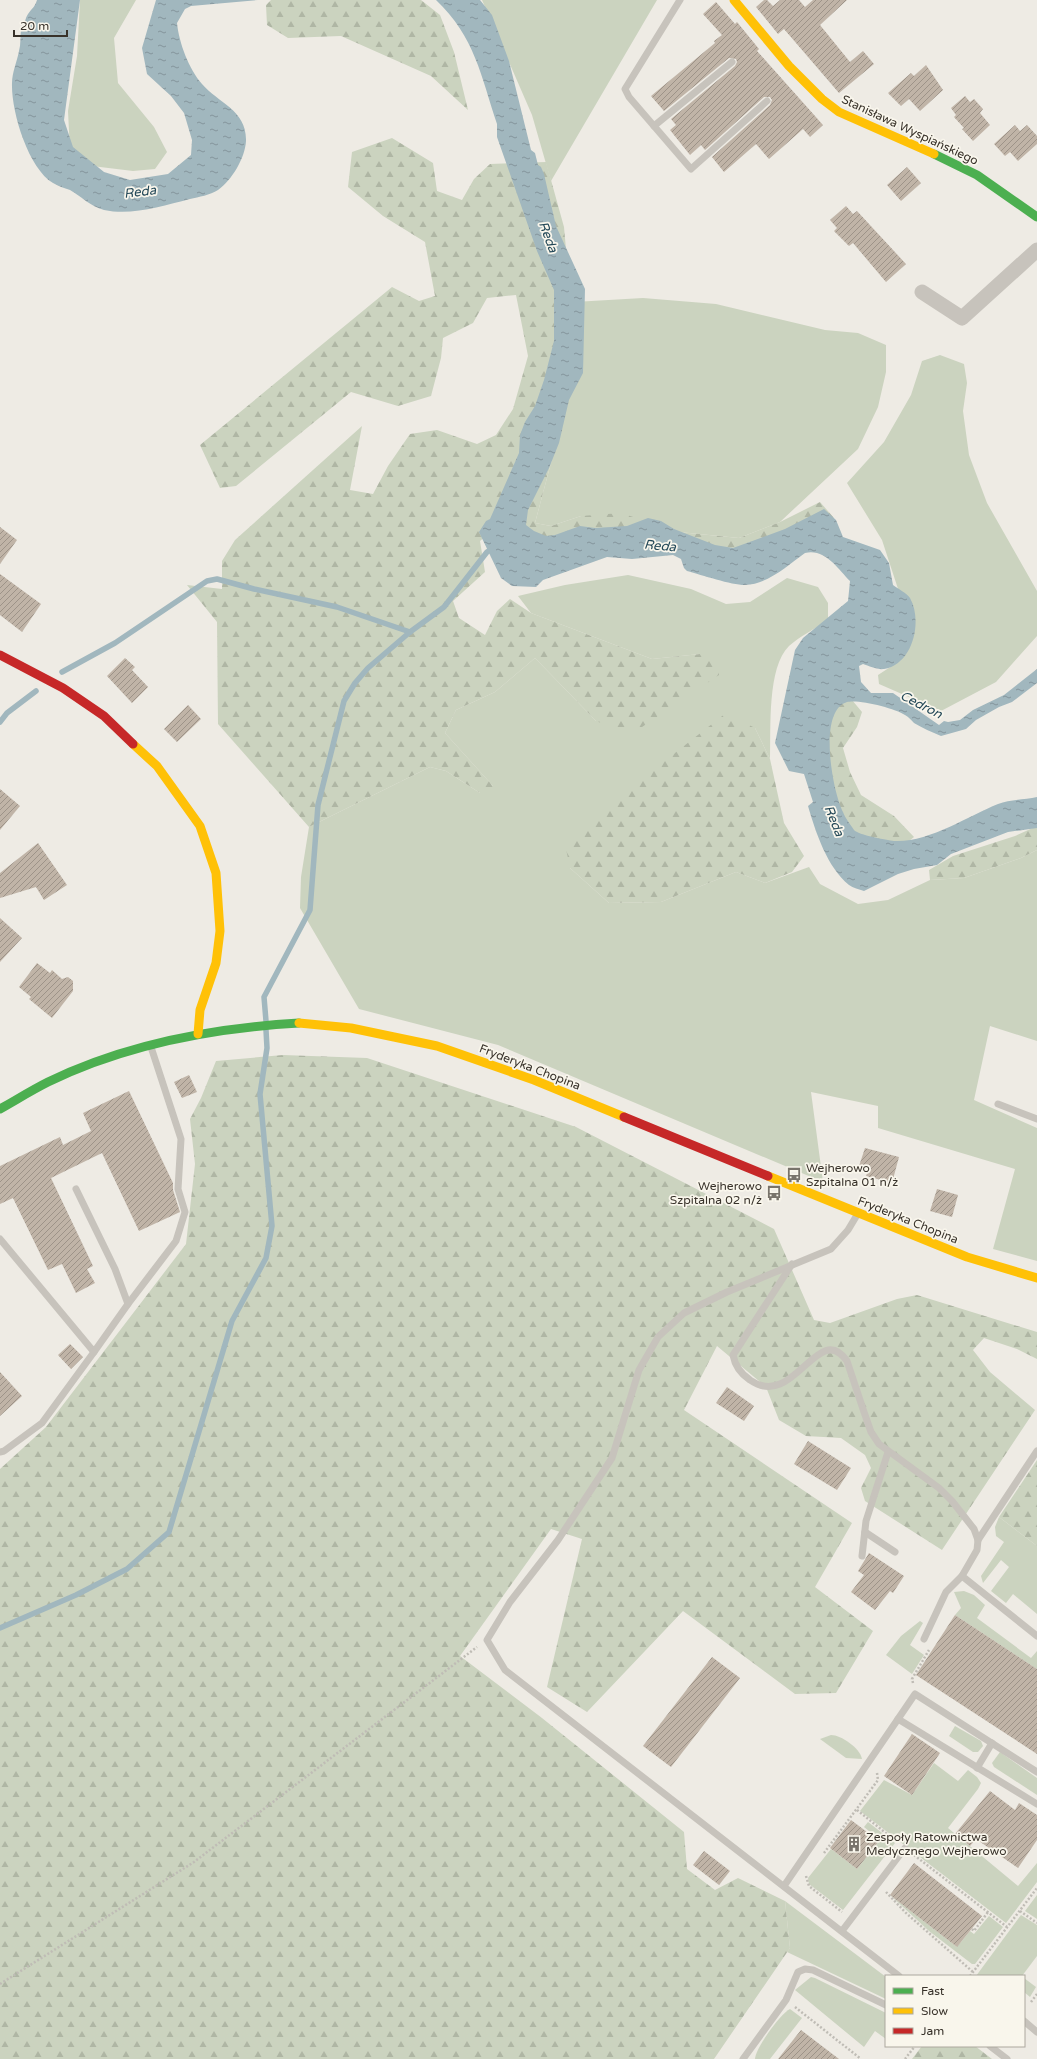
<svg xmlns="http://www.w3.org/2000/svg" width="1037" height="2059" font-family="'Varela Round',sans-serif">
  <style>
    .green { fill: #cbd3bf }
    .forest { fill: url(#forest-firs) }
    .water { fill: url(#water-ripples) }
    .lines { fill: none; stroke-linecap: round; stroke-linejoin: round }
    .stream { stroke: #a1b7be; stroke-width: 5.5 }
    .building { fill: url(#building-hatch) }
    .path { stroke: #bfbcb5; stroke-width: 2.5; stroke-dasharray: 2 2; stroke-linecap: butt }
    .lane { stroke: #c7c3bc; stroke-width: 7 }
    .street { stroke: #c7c3bc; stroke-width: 15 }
    .fast { stroke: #4caf50; stroke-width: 9 }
    .slow { stroke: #ffc107; stroke-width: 9 }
    .jam { stroke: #c62828; stroke-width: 9 }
    .labels { text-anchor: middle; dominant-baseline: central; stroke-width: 3.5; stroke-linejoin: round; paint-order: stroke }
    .street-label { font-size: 12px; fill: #38322a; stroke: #f9f6ec }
    .poi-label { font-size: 12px; fill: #38322a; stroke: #f9f6ec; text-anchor: start }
    .water-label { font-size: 13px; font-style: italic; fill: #224757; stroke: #f9f6ec }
  </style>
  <defs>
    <pattern id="forest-firs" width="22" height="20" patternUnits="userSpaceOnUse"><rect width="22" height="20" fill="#cbd3bf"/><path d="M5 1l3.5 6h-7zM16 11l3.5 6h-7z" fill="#afb6a4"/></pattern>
    <pattern id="water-ripples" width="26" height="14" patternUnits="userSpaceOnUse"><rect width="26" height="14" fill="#a1b7be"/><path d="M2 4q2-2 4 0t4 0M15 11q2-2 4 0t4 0" fill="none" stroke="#84959b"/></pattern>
    <pattern id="building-hatch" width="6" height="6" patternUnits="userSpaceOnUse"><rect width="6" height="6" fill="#c0b4a7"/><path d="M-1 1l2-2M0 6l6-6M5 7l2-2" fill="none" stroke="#9d9388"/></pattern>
  </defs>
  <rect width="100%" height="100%" fill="#eeebe4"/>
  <g class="green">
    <polygon points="80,0 136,0 114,38 118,83 154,127 167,152 155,169 133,171 92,166 70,151 68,111 77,56"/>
    <polygon points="482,0 657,0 551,181 532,115"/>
    <polygon points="643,298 716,304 825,330 858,333 886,345 886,372 878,407 858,449 780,522 739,538 679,532 581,516 551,526 535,523 560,429 574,302"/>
    <polygon points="940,355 964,364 967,383 963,411 969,455 987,503 1037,591 1037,636 996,682 941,711 879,684 878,675 901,660 901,598 882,540 847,483 884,442 911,395 922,361"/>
    <path d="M628 575 691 589 726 604 750 602 787 578 818 587 828 603V620C815 629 800 636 789 646 767 667 771 729 770 759L755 728 570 868 609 903 661 902 736 872 765 883 809 867 820 884 858 904 888 900 930 880 964 878 1021 858 1037 850V1041L990 1026 974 1100 1037 1128V1261L993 1249 1015 1169 878 1128V1106L811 1092 823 1182 498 1045 359 1009 300 908 301 877 309 827 430 767 446 771 480 793 493 786 445 733 456 710 495 692 535 658 596 721 700 654 652 659 531 613 518 596 565 585Z"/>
    <polygon points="999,1517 1037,1546 1037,1614 1013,1594 1006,1603 991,1591 1009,1567 1001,1560 983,1583 981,1576 1004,1542 996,1536 995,1527"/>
    <polygon points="964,1591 974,1595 985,1605 977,1618 1031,1658 1037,1651 1037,1669 955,1615 961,1608 954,1592"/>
    <polygon points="920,1621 923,1623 910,1645 924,1655 912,1674 886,1655 901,1636"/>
    <polygon points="955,1726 981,1741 983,1746 978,1752 973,1752 949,1736"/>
    <path d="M831 1735C841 1735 860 1748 862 1759L846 1758 820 1739Z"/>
    <polygon points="1000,1752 1037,1778 1037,1795 994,1767 992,1763"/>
    <polygon points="934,1763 958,1781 968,1770 977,1777 981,1783 978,1789 948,1828 1018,1886 1037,1863 1037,1882 1006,1923 860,1811 884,1780 912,1795"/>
    <polygon points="868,1822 895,1843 843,1910 809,1884 808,1878 831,1849 857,1869 880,1840 864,1827"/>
    <polygon points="890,1895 957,1947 970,1931 974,1934 989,1916 1003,1927 975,1964 972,1964 929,1931"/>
    <polygon points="1037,1895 1037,1919 1025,1911"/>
    <polygon points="785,1901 886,1977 886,1999 787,1952 790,1948"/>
    <polygon points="1021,1915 1037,1925 1037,1956 1022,1976 976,1976"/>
    <polygon points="811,1977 815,1978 886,2013 886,2039 875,2031 864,2047 795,1990"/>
    <polygon points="1024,1978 1036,1987 1030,1997 1024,1992"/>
    <path d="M790 2009 802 2018 770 2059H755C755 2049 780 2014 790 2009Z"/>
  </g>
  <g class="forest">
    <polygon points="271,0 421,0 440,15 454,52 468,110 431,76 341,36 288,38 267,25 266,5"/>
    <polygon points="392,138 433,163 437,191 462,200 474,179 490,164 546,162 564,227 569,282 560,429 535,523 551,526 581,516 621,513 679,532 739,538 780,522 820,502 834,518 770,551 543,544 502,522 480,541 485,572 453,601 459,618 485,635 497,611 510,599 531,613 652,659 700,654 718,663 719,675 642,727 622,731 596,721 535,658 495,692 456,710 445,733 494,787 489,795 480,793 446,771 430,767 309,827 218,724 217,622 187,585 222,589 222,561 235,540 362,426 350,490 373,494 388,466 410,434 437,430 477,444 496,435 513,409 528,356 516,295 487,298 473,323 443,338 441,358 431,396 398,406 351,392 236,486 220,488 200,445 392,287 419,301 435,296 425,242 383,216 348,187 352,152"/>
    <polygon points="832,676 862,712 857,727 843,748 850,772 861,795 894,816 914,837 893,854 836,853 807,694"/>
    <polygon points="726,713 755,728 770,759 784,823 804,856 792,872 765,883 736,872 661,902 609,903 570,868 566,849 583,825"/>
    <polygon points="1037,826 1037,850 1021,858 964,878 930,880 929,870 953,856 1015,836"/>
    <polygon points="283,1055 367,1058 576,1127 774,1229 814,1320 830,1323 897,1299 917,1295 1037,1332 1037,1359 1017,1349 984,1338 973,1350 990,1372 1035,1410 942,1550 865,1501 861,1488 871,1468 865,1455 841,1438 806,1436 779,1420 766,1387 717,1346 684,1410 852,1523 815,1587 873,1631 836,1693 795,1694 683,1611 587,1712 547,1687 582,1539 551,1529 460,1656 542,1718 684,1832 687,1869 715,1890 738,1878 785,1901 790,1948 714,2059 0,2059 0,1469 46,1427 186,1244 195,1164 190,1119 201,1098 216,1061"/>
    <polygon points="1037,1460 1037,1546 999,1517"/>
    <polygon points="922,2046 975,2046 992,2059 912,2059"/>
  </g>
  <g class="water">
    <path d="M37 0H80L64 120 73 147 104 172 130 180 168 174 191 155 192 140 184 113 171 96 147 74 142 48 156 0H258L191 6 185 9 177 23C179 43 189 69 202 84 218 103 247 110 246 141 245 158 232 180 218 190 210 195 199 197 190 199 162 206 132 216 104 210 90 206 82 197 70 190 64 188 58 186 53 183 28 168 11 111 12 83 12 72 17 62 19 51 21 44 20 37 21 30 25 25 25 18 28 14 32 8 35 7 37 0Z"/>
    <path d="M436 0H480L492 15 509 61 531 150 535 153 538 165 541 167 544 174 556 226 585 289 583 373 569 400 559 443 549 468 528 510 526 525 534 531 546 536 555 535 580 526 595 528 627 526 648 518 661 521 674 529 715 545 733 548 785 529 824 509 836 520 843 537 880 550 889 563 893 585C898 589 907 593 910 598 923 621 913 664 884 669 878 670 869 666 863 664L859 666 861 682 871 693H893L939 725 944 721 948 722 960 720 973 710 1004 695 1037 669V683L1012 702 999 707 976 720 966 729 941 736C932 732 922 728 914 723 911 720 909 717 905 715 895 708 858 699 847 702 817 711 833 793 843 812 845 818 851 825 854 830 858 835 887 840 894 841 928 843 968 816 998 804 1010 799 1025 800 1037 797V828L1008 832 951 854 937 865 914 869 898 874 864 891C859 889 853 888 849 885 827 867 816 833 808 806L813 802 804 774 789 771 775 743 795 650 803 638 848 601 850 581C838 569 825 548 805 553 787 566 768 584 745 585 731 585 702 575 687 571L684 568 681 559 673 555 632 559 607 557 543 580 536 587 512 586 501 578 479 532 486 521 490 519 519 453 520 435 525 422 535 406 544 380 554 341V290L537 251 497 137V124C481 76 475 37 436 0Z"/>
  </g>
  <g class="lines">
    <g class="stream">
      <polyline points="62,672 115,643 207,581 217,579 254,589 337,607 410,632"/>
      <polyline points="0,722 7,713 36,691"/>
      <polyline points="266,1021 264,997 310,910 318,805 344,701 355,683 368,668 410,632 444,607 487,552 493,548"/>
      <polyline points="0,1628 76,1595 127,1569 169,1532 232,1321 266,1258 272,1226 260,1094 267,1048 266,1030"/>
    </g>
  </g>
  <g class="building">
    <polygon points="764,0 767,0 773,6 780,0 799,0 805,7 813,0 847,0 820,25 850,62 863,51 874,64 839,93 784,29 778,34 756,7"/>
    <polygon points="716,2 735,24 737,22 759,49 757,51 823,125 810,137 803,129 769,159 756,144 724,172 712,157 770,105 772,100 770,97 764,97 705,150 701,145 690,155 670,130 676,125 671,119 735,66 737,62 736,59 729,58 664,111 651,96 715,43 714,41 722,35 703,14"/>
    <polygon points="926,65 943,90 920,111 909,99 901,106 888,93 911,73 914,76"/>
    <polygon points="965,96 970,102 974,99 983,109 980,113 990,125 973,141 962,129 964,128 954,117 956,115 951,108"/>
    <polygon points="1015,125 1020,131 1027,125 1037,136 1037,144 1018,161 1010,152 1005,156 994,144"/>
    <polygon points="907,167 921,183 901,201 887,185"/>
    <polygon points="846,206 853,214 857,211 906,264 886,282 853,243 849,246 834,231 837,228 830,220"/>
    <polygon points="0,527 17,540 0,564"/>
    <polygon points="0,574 41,604 22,632 0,615"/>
    <polygon points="125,658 135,667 132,670 148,687 132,703 107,676"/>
    <polygon points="188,705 201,719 177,742 164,729"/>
    <polygon points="0,789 20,806 0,830"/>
    <polygon points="38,843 67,885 44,900 36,887 0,898 0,873"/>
    <polygon points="0,918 22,938 0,962"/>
    <polygon points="37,963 50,973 52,970 62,979 68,977 73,981 73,991 52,1018 29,999 31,997 19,987"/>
    <polygon points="189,1075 197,1092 182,1098 174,1082"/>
    <polygon points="129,1091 173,1183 173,1190 180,1212 139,1231 102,1153 51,1178 93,1266 87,1269 95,1283 76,1293 62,1264 48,1270 13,1198 0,1204 0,1166 60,1137 63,1145 91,1131 83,1113"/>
    <polygon points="865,1148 899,1157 892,1183 866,1176 869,1168 859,1166"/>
    <polygon points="937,1189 958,1195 952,1217 930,1211"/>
    <polygon points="70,1344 83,1357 71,1369 58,1355"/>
    <polygon points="0,1372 22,1396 0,1416"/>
    <polygon points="727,1387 754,1406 744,1421 716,1403"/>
    <polygon points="808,1441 851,1468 837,1490 794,1464"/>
    <polygon points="869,1553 904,1576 893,1593 890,1591 875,1610 851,1592 864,1575 858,1571"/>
    <polygon points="955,1615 1037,1669 1037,1754 916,1675"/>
    <polygon points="712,1657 740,1678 671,1767 643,1746"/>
    <polygon points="912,1734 940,1753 912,1795 884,1776"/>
    <polygon points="990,1791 1015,1810 1019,1803 1037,1815 1037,1840 1018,1868 976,1839 970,1846 955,1834"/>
    <polygon points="851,1820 879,1841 857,1869 830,1848"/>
    <polygon points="704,1851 730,1871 719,1885 693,1865"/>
    <polygon points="914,1863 982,1916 957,1947 890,1895"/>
    <polygon points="801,2030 839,2059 778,2059"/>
  </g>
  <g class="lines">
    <g class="path">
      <polyline points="913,1683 912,1679 929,1650"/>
      <polyline points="857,1810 896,1841"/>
      <polyline points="824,1853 878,1780 877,1773"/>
      <polyline points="914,1855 1007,1927"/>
      <polyline points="806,1876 809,1886 842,1912"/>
      <polyline points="886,1892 906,1913 973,1972"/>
      <polyline points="1020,1911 1037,1923"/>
      <polyline points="972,1929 974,1931 988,1912"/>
      <polyline points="970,1976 1037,1888"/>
      <polyline points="0,1984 194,1862 477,1647"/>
      <polyline points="1031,2002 1037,1994"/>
      <polyline points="795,2007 861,2059"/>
      <polyline points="905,2059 915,2046"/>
    </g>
    <g class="lane">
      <polyline points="680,0 625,89 629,97 691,169 767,101"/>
      <polyline points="654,126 732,62"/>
      <polyline points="998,1104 1037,1119"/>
      <polyline points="857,1215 848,1230 831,1249 727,1292 684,1313 658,1337 639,1370 612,1458 558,1540 510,1602 487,1640 505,1670 899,1976"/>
      <polyline points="0,1239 94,1352 128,1304 115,1269 76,1189"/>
      <path d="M792 1264 737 1349 733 1355C735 1366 741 1374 750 1380 794 1411 818 1319 847 1361L864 1412 871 1432 879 1444 939 1488 952 1501 974 1529 978 1540 977 1550 962 1576 1037 1636"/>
      <polyline points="128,1304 176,1241 185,1212 178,1189 181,1139 151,1047"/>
      <polyline points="0,1452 4,1451 42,1423 94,1352"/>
      <polyline points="865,1532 895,1552"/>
      <polyline points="978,1540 1037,1451"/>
      <polyline points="862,1556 866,1521 888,1452"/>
      <polyline points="924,1639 946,1592 962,1576"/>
      <polyline points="898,1719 915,1694 1037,1772"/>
      <polyline points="977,1768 992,1743"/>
      <polyline points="784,1886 898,1719 1037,1804"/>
      <polyline points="842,1931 905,1848"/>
      <polyline points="1024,2021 1037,2032"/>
      <polyline points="990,2046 1007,2059"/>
      <polyline points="743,2059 786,2000 798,1972 805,1969 813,1970 886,2005"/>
    </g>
    <polyline class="street" points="922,292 962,318 1037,250"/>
    <g class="fast">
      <polyline points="934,154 977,175 1037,217"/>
      <path d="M0 1109C16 1100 32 1090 48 1082 126 1044 213 1028 299 1023"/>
    </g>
    <g class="slow">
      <polyline points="734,0 789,66 822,99 839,112 934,154"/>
      <polyline points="133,744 157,766 200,826 216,873 220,931 216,963 200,1010 198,1034"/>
      <polyline points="299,1023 351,1028 437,1046 534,1080 624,1117"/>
      <polyline points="768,1176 967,1257 1037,1278"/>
    </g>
    <g class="jam">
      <polyline points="0,655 63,688 104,716 133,744"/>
      <polyline points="624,1117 768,1176"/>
    </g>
  </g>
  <defs>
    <symbol id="bus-bare" viewBox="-9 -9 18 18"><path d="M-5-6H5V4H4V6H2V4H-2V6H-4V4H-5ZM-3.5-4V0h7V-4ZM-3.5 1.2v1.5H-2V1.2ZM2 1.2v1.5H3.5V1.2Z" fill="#78736b" stroke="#f9f6ec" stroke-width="2.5" paint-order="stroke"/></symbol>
    <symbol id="building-bare" viewBox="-9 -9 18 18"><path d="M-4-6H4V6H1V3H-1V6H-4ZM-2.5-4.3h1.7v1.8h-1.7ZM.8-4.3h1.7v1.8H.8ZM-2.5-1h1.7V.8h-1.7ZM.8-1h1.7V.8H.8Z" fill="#78736b" stroke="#f9f6ec" stroke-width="2.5" paint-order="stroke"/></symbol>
  </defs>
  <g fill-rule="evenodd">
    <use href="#bus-bare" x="783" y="1164" width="22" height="22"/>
    <use href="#bus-bare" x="763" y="1182" width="22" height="22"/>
    <use href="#building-bare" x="843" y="1833" width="22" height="22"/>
  </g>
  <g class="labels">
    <g class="street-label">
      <text transform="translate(910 130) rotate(25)">Stanisława Wyspiańskiego</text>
      <text transform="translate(530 1067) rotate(21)">Fryderyka Chopina</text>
      <text transform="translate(908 1220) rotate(22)">Fryderyka Chopina</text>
    </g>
    <g class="poi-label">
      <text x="806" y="1168">Wejherowo<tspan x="806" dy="14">Szpitalna 01 n/ż</tspan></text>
      <text x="762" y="1186" text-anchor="end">Wejherowo<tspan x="762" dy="14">Szpitalna 02 n/ż</tspan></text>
      <text x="866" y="1837">Zespoły Ratownictwa<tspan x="866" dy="14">Medycznego Wejherowo</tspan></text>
    </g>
    <g class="water-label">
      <text transform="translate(140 192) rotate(-7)">Reda</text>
      <text transform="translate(548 237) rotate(70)">Reda</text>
      <text transform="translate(660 546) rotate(5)">Reda</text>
      <text transform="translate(921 705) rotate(27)">Cedron</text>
      <text transform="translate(834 821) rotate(68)">Reda</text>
    </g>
  </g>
  <rect x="885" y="1975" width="140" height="72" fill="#f9f6ec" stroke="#aca89e"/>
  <rect x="893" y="1988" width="20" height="6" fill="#4caf50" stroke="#aca89e"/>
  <text x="921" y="1995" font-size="12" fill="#38322a">Fast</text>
  <rect x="893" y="2008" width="20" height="6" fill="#ffc107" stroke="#aca89e"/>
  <text x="921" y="2015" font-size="12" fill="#38322a">Slow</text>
  <rect x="893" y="2028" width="20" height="6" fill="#c62828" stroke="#aca89e"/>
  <text x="921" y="2035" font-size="12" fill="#38322a">Jam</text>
  <path d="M14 30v6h53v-6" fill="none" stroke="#38322a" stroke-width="2"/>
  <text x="20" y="30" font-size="12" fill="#38322a" stroke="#f9f6ec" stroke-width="3" paint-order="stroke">20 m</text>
</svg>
